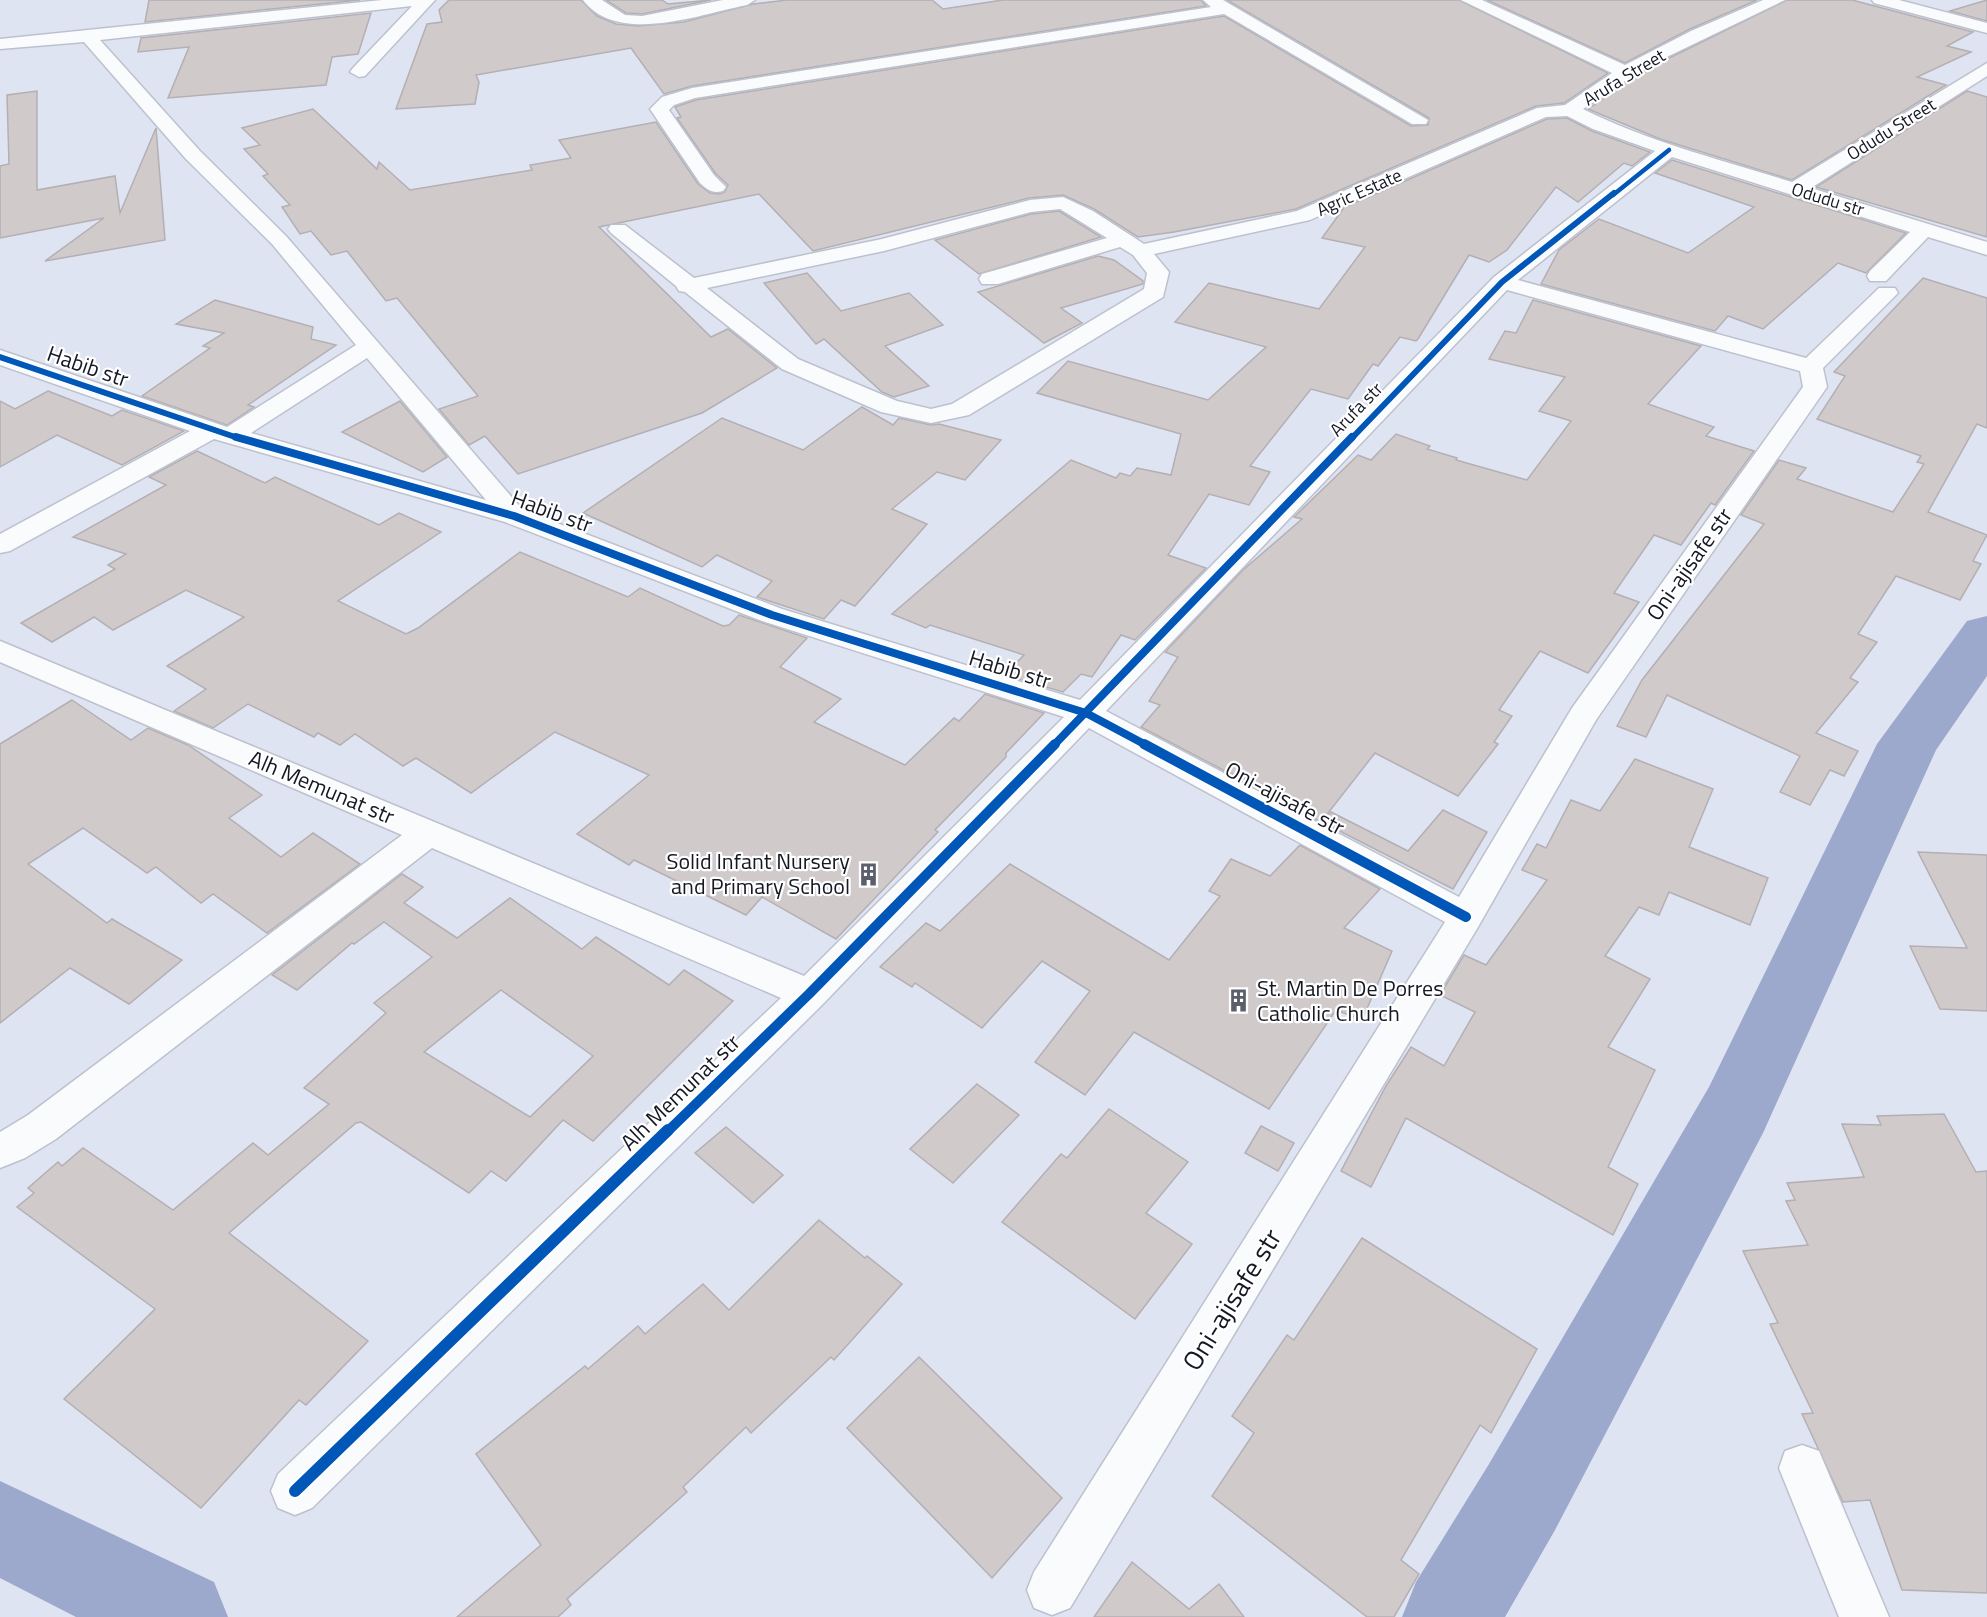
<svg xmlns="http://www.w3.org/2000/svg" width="1987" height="1617" font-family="'Titillium Web',sans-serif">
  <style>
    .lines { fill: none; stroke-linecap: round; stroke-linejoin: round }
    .river { fill: #9ca8cc; fill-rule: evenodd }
    .building { fill: #d1cacb; stroke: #b3afb3; stroke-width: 1.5; fill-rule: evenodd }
    .minor-casing { stroke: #bdc1cd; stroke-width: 3 }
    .minor { fill: #fafbfd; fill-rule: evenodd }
    .cycleway-far4-casing { stroke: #fff; stroke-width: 7 }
    .cycleway-far3-casing { stroke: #fff; stroke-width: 8 }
    .cycleway-far2-casing { stroke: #fff; stroke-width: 10 }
    .cycleway-far1-casing { stroke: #fff; stroke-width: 14 }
    .cycleway-casing { stroke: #fff; stroke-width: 16 }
    .cycleway-far4 { stroke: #0057b8; stroke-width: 4.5 }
    .cycleway-far3 { stroke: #0057b8; stroke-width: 6 }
    .cycleway-far2 { stroke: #0057b8; stroke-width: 8 }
    .cycleway-far1 { stroke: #0057b8; stroke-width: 10 }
    .cycleway { stroke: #0057b8; stroke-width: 12 }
    .labels { text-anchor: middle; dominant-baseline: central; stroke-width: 4.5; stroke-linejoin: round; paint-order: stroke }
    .far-street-label { font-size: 18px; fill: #141823; stroke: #fff }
    .street-label { font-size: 22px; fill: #141823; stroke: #fff }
    .poi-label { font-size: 22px; fill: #141823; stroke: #fff; text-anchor: end }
    .near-street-label { font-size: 27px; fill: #141823; stroke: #fff }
  </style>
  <rect width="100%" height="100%" fill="#dfe4f3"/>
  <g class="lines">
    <g class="river">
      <polygon points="1987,616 1987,676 1936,750 1763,1133 1555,1530 1505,1617 1402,1617 1416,1582 1489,1464 1709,1087 1877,744 1967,621"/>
      <polygon points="0,1481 214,1582 228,1617 76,1617 0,1578"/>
    </g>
  </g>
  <g class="building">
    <polygon points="149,0 360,0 145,22"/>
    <polygon points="449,0 581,0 597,16 616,24 638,26 684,22 753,4 787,0 932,0 943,9 1003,0 1201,0 1206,6 692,86 664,94 631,48 476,75 479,82 475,104 396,109 427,24 442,22 439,10"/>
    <polygon points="606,0 662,0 668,4 711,0 642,14 626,13"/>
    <polygon points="1227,0 1459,0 1608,73 1564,103 1536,106 1296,209 1174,232 1138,237 1094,209 1063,195 1029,198 813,251 759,194 599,227 711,337 728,329 777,368 702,413 518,474 485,436 469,445 439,409 478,396 397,298 386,301 347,251 331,255 311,231 300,234 282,207 290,205 263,176 268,174 244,149 260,145 242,128 313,109 377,169 379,162 410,190 532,170 530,165 571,158 559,140 656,122 698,184 710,193 719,194 725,192 728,185 716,174 677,118 681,117 675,107 696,100 1224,16 1411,126 1428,125 1429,118"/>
    <polygon points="1487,0 1757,0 1690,29 1625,63"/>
    <polygon points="1787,0 1852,0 1973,32 1947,46 1971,52 1917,77 1946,85 1792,180 1660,139 1588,109 1649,68"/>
    <polygon points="1987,0 1987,21 1950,11"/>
    <polygon points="371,13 358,54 332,57 326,85 168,98 189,47 138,52 141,38"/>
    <polygon points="37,91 37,190 115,176 120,213 156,128 165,240 45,261 104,218 0,238 0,166 9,164 7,95"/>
    <polygon points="1967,91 1987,97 1987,237 1816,187"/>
    <polygon points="1567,118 1592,131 1650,152 1632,166 1624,163 1578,202 1556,187 1507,250 1489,262 1469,255 1418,339 1416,341 1400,337 1378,366 1373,364 1348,399 1311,389 1250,466 1270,472 1249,505 1209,494 1168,555 1206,568 1135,640 1121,635 1092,677 1081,674 1063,692 1005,675 1024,655 930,625 926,628 892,614 1071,460 1116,478 1120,473 1130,476 1137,468 1171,475 1181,434 1037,393 1068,361 1208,400 1266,347 1175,322 1209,283 1319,309 1365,247 1322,238 1343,209 1341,209 1547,119"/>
    <polygon points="1672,160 1906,233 1866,273 1838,263 1763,329 1728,316 1715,331 1541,284 1559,250 1599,219 1688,253 1754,207 1655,173"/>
    <polygon points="1059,211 1101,237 979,274 935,240 1031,214"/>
    <polygon points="1098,256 1114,260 1143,281 1143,284 1061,308 1082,323 1044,343 978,292"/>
    <polygon points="807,273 841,311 909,293 943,325 885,346 929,386 894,397 882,392 824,339 816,344 764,283"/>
    <polygon points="1923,278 1987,298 1987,428 1977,424 1928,512 1987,535 1973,561 1981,564 1960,600 1896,576 1858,634 1877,642 1850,678 1858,682 1816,733 1858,751 1844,776 1830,770 1810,805 1780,792 1800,756 1667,695 1646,737 1617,726 1642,680 1764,524 1741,515 1779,460 1806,468 1797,479 1893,512 1924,464 1917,462 1921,456 1817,419 1845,376 1834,372"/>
    <polygon points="215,300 313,327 311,339 336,345 248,405 254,407 227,425 142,396 210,348 203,346 224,333 176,324"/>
    <polygon points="1533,300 1701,346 1648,404 1714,427 1706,436 1754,451 1715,505 1711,503 1681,545 1654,535 1614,593 1639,602 1588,673 1540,651 1499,710 1512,716 1494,742 1498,744 1458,796 1375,753 1321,822 1272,796 1275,792 1225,771 1141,727 1160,705 1149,701 1178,657 1165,652 1243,570 1302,519 1294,517 1358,455 1371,460 1396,434 1430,446 1427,449 1457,458 1456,460 1527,480 1571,421 1539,411 1565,377 1489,359 1505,331 1516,333"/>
    <polygon points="48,391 112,416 122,410 184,431 122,465 57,435 0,467 0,401 15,409"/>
    <polygon points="400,401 447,457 423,472 342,432"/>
    <polygon points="862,407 893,425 899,418 931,425 939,424 1001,440 965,480 937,472 892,509 927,524 855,606 841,600 824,619 757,597 772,581 717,555 702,567 583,513 722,418 803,450"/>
    <polygon points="197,451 265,483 275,477 379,525 399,513 441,532 338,601 406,634 418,628 520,552 628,597 640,588 723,626 729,625 739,615 807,638 780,667 841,699 814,722 905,765 954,718 959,721 985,694 1044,713 1006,753 1006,757 935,830 938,832 836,939 762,897 746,915 634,860 629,865 577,834 649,775 555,732 471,793 416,758 403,766 355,734 340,745 318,733 314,737 248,704 213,728 174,711 206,689 167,666 244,617 186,590 113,630 94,617 52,642 21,623 115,569 108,565 126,554 73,537 166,485 149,477"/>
    <polygon points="72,700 131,740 148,728 188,745 262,795 229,818 281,857 313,833 360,864 267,933 213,894 201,903 156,867 147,873 83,828 28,864 107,923 112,919 182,960 129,1004 70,968 0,1023 0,744"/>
    <polygon points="1635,759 1713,789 1689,847 1768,878 1750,925 1669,892 1659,915 1639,907 1605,956 1650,979 1608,1047 1655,1070 1608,1167 1638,1184 1613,1235 1406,1118 1371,1187 1341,1171 1386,1086 1411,1047 1444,1066 1475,1012 1440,995 1464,955 1486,965 1547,880 1522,870 1537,844 1546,848 1571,800 1600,811"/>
    <polygon points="1443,810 1487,832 1453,889 1322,822 1331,812 1408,851"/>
    <polygon points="1300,845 1380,889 1344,928 1392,951 1362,1020 1336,1010 1269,1109 1134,1032 1085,1095 1035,1062 1090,991 1042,961 982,1028 915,983 912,987 880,967 926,923 940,931 1010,864 1169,960 1220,896 1209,891 1231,859 1270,876"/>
    <polygon points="1918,852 1987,855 1987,1011 1940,1009 1910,946 1967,948"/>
    <path d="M402 874 423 887 404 903 457 938 510 898 582 949 596 937 669 985 684 970 733 1001 593 1141 563 1120 506 1181 491 1171 469 1193 361 1122 356 1123 229 1233 368 1341 306 1405 299 1400 201 1508 64 1399 155 1309 17 1207 34 1193 28 1188 58 1162 62 1166 83 1148 173 1210 253 1143 268 1155 329 1104 304 1088 386 1013 374 1003 432 957 384 922 354 944 352 943 297 990 272 975ZM501 990 593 1056 530 1117 424 1052Z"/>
    <polygon points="977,1084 1019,1115 953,1183 910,1149"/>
    <polygon points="1109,1109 1188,1162 1146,1213 1192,1244 1135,1319 1002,1222 1061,1154 1067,1158"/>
    <polygon points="1944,1114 1976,1172 1987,1171 1987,1593 1902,1590 1870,1500 1843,1502 1802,1414 1813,1413 1770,1324 1778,1323 1743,1251 1808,1245 1786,1201 1795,1200 1787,1183 1864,1177 1842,1124 1881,1125 1877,1116"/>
    <polygon points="1261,1126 1294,1143 1278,1171 1245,1153"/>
    <polygon points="726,1127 783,1175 753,1203 695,1153"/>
    <polygon points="819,1220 865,1258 867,1256 902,1284 834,1360 831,1357 751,1433 746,1427 683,1487 687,1492 567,1599 571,1605 558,1617 457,1617 541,1545 476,1454 585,1366 588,1369 638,1326 645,1334 703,1284 729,1310"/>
    <polygon points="1362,1238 1537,1349 1491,1433 1480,1425 1401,1560 1419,1574 1394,1617 1367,1617 1212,1496 1254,1433 1232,1416 1287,1335 1294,1340"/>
    <polygon points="919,1357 1062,1498 992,1578 847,1428"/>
    <polygon points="1132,1562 1189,1609 1219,1584 1244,1617 1094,1617"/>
  </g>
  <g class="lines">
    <defs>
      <g id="minor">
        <path d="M382 0H435L365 76 359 77 350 72 353 68 412 6 100 40 200 151 286 236 523 510 782 609 1080 700 1494 277 1655 151 1593 129 1567 116 1546 117 1310 220 1154 254 1169 272 1163 297 969 415 931 423 881 412 782 369 685 292 679 291 676 286 611 233 608 229 611 225H625L694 278 882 239 1030 200 1063 197 1093 211 1144 244 1297 211 1537 108 1565 105 1612 73 1461 0H1482L1625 65 1691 31 1763 0H1785L1648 66 1583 109C1649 142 1722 160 1792 182L1987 63V76L1811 188 1987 242V255L1928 237 1886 281H1870L1867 276 1870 271 1910 232 1672 157 1518 280 1806 358 1879 288H1895L1898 293 1823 368 1827 387 1596 720 1478 927 1070 1608 1052 1615 1034 1608 1027 1590 1034 1572 1445 922 1089 728 822 1005 312 1508 295 1515 278 1508 271 1491 278 1474 781 998 432 848 56 1139 25 1158 0 1168V1132L28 1115 402 835 0 662V641L804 976 1064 717 762 621 505 522 214 439 10 551 0 553V534L190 431 0 365V350L227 427 356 345 272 244 186 159 84 42 0 49V39ZM1060 209 1107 238 982 274 979 279 982 284H998L1120 247 1133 255 1147 273 1144 289 952 404 931 409 897 401 798 359 707 288 884 251 1031 212ZM1507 290 1800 371 1803 387 1572 708 1459 897 1106 711ZM367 358 486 500 251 433Z"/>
        <path d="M583 0H602L625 15 642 16 723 0H755L747 5C700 14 618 46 583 0Z"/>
        <path d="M1203 0H1223L1428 120 1426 124H1412L1224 14 695 98 674 105 669 110 714 175 726 187 723 191C712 194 708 190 700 183L650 109 662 97 692 88 1211 7Z"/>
        <polygon points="1872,0 1899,0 1987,23 1987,33 1874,3"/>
        <polygon points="1802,1445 1819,1451 1889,1617 1839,1617 1779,1468 1785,1451"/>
      </g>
    </defs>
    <use href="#minor" class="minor-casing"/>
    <use href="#minor" class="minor"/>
    <defs>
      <polyline id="cycleway-far4" points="1613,195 1669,150"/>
      <g id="cycleway-far3">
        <polyline points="0,357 241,439"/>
        <polyline points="1351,439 1502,282 1614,193"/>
      </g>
      <g id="cycleway-far2">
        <polyline points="236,437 514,516 772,615 1086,713 1146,745"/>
        <polyline points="1054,745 1352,437"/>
      </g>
      <g id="cycleway-far1">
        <polyline points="1144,744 1466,917"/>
        <polyline points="667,1132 809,994 1055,744"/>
      </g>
      <polyline id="cycleway" points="295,1491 668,1130"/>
    </defs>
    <use href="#cycleway-far4" class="cycleway-far4-casing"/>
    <use href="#cycleway-far3" class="cycleway-far3-casing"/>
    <use href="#cycleway-far2" class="cycleway-far2-casing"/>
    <use href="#cycleway-far1" class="cycleway-far1-casing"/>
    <use href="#cycleway" class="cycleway-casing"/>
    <use href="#cycleway-far4" class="cycleway-far4"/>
    <use href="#cycleway-far3" class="cycleway-far3"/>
    <use href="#cycleway-far2" class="cycleway-far2"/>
    <use href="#cycleway-far1" class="cycleway-far1"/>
    <use href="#cycleway" class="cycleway"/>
  </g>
  <defs>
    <symbol id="building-bare" viewBox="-9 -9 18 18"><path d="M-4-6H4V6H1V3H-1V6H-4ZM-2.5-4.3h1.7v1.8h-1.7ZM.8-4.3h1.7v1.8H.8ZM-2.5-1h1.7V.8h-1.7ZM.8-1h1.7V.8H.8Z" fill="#5b5f6c" stroke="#fff" stroke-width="2.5" paint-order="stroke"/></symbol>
  </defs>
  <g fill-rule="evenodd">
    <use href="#building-bare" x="852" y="858" width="33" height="33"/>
    <use href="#building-bare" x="1222" y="984" width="33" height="33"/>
  </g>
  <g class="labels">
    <g class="far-street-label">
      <text transform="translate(1624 77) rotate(-31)">Arufa Street</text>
      <text transform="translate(1891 129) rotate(-32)">Odudu Street</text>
      <text transform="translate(1359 192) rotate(-24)">Agric Estate</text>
      <text transform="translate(1828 199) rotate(17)">Odudu str</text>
      <text transform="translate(1356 409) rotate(-46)">Arufa str</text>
    </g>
    <g class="street-label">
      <text transform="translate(88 366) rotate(19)">Habib str</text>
      <text transform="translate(552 511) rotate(20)">Habib str</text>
      <text transform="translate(1689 564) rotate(-55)">Oni-ajisafe str</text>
      <text transform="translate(1010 669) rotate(17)">Habib str</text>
      <text transform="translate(322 787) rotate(23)">Alh Memunat str</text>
      <text transform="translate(1285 798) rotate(28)">Oni-ajisafe str</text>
      <text transform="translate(680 1092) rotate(-44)">Alh Memunat str</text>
    </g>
    <g class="poi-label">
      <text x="850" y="861">Solid Infant Nursery<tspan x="850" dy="25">and Primary School</tspan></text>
      <text x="1257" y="988" text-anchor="start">St. Martin De Porres<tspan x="1257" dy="25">Catholic Church</tspan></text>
    </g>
    <g class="near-street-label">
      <text transform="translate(1231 1299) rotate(-58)">Oni-ajisafe str</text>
    </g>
  </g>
</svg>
